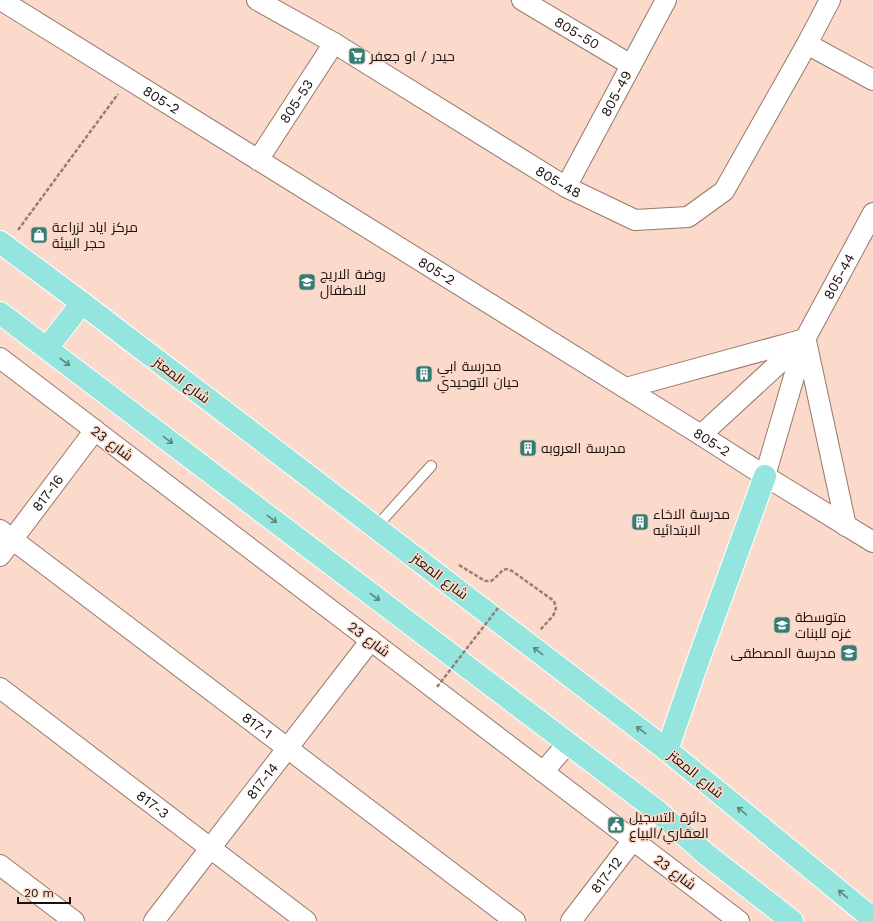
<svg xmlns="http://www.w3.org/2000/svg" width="873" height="921" font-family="'Work Sans',Cairo,sans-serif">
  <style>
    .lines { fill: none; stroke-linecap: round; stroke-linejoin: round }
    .lane-casing { stroke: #96796b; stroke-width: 12 }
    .street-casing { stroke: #96796b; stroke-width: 22 }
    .primary-casing { stroke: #fff; stroke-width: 24 }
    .path { stroke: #967f74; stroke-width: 2.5; stroke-dasharray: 4 2; stroke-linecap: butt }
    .lane { stroke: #fff; stroke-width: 10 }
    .street { stroke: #fff; stroke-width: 20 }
    .primary { stroke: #93e5dd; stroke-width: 22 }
    .path-bridge { stroke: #967f74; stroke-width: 2.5; stroke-dasharray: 4 2; stroke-linecap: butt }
    .oneway { stroke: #5d867f }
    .labels { text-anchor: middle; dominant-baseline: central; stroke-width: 3; stroke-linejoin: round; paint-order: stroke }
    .street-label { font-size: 14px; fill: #1c110c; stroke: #fbdacb }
    .poi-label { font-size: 14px; fill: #1c110c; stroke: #fbdacb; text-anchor: start }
  </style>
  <rect width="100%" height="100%" fill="#fbdacb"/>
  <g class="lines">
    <defs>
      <polyline id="lane" points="376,527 431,466"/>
      <g id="street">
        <path id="s1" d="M1 0 701 435 765 476 873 542"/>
        <path id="s2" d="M257 0 334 43 566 187 635 220 688 217 724 191 807 44 830 0"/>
        <path id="s3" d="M522 0 631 65"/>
        <polyline points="807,44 873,80"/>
        <path id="s4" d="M258 160 334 43"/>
        <path id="s5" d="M566 187 666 0"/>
        <polyline points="806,341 846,526"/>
        <polyline points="0,358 739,921"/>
        <polyline points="626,388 805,339"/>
        <polyline points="701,435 802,342"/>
        <path id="s6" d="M765 476 805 339 873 213"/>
        <path id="s7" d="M0 530 515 921"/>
        <path id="s8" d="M0 556 95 430"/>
        <path id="s9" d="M0 688 306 921"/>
        <polyline points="543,772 568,743"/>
        <polyline points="0,865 74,921"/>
        <path id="s10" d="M154 921 371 640"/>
        <path id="s11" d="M571 921 656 810"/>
      </g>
      <g id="primary">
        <polyline points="0,242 82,303 667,750 873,919"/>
        <polyline points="0,313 656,810 707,855 792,921"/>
        <polyline points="47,348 82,303"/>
        <polyline points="667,750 697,664 765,476"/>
      </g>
    </defs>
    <use href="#lane" class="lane-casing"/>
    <use href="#street" class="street-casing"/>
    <use href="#primary" class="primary-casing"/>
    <g class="path">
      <polyline points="18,230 118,94"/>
      <polyline points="459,565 485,581 491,581 494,579 503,570 507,569 512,571 554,601 556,608 553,616 540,630"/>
    </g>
    <use href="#lane" class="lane"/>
    <use href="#street" class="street"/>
    <use href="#primary" class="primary"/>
    <polyline class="path-bridge" points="437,687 498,608"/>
  </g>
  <defs><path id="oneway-shaft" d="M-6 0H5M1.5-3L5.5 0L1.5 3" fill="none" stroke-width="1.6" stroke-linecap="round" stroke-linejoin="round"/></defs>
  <g class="oneway">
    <use href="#oneway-shaft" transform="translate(65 362) rotate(37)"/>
    <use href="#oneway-shaft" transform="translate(168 440) rotate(37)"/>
    <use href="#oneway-shaft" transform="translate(272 519) rotate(37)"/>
    <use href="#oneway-shaft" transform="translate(375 597) rotate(37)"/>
    <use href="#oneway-shaft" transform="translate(538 651) rotate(-143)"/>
    <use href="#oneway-shaft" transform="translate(641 730) rotate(-143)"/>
    <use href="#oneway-shaft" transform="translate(742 811) rotate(-141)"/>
    <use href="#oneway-shaft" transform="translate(843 894) rotate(-141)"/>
  </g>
  <defs>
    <symbol id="supermarket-square" viewBox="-11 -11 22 22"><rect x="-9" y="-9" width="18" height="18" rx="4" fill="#357c74" stroke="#fbdacb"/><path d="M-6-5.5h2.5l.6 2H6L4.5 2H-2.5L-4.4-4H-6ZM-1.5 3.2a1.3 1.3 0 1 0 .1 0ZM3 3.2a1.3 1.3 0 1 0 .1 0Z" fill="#fff"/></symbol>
    <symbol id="shop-square" viewBox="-11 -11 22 22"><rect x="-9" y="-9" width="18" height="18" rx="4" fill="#357c74" stroke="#fbdacb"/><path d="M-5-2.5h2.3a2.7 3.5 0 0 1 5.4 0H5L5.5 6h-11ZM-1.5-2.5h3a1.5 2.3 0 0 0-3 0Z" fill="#fff"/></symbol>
    <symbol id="school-square" viewBox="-11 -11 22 22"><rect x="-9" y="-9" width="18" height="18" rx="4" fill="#357c74" stroke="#fbdacb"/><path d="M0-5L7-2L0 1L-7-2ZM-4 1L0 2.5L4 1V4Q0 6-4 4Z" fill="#fff"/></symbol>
    <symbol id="building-square" viewBox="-11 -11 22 22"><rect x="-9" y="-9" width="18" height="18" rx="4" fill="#357c74" stroke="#fbdacb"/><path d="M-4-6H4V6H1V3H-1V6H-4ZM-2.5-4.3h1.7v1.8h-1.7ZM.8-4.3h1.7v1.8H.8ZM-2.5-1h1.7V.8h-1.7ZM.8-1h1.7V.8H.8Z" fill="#fff"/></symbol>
    <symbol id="civic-square" viewBox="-11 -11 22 22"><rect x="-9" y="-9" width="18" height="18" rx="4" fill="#357c74" stroke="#fbdacb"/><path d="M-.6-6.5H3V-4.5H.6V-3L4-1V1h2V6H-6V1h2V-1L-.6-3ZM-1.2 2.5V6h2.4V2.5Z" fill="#fff"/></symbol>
  </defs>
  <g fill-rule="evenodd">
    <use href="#supermarket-square" x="347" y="46" width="20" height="20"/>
    <use href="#shop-square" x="29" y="225" width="20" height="20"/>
    <use href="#school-square" x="297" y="272" width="20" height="20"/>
    <use href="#building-square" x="414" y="364" width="20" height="20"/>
    <use href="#building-square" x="518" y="438" width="20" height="20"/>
    <use href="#building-square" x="630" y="512" width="20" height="20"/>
    <use href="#school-square" x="772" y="615" width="20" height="20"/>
    <use href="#school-square" x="839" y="643" width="20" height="20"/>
    <use href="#civic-square" x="606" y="815" width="20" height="20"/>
  </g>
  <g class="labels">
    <g class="street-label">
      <text stroke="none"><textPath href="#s3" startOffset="64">805-50</textPath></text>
      <text stroke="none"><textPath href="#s5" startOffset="106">805-49</textPath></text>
      <text stroke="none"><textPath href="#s1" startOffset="189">805-2</textPath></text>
      <text stroke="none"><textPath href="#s4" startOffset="70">805-53</textPath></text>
      <text stroke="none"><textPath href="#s2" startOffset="352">805-48</textPath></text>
      <text stroke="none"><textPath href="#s1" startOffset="513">805-2</textPath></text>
      <text stroke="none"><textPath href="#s6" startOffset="214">805-44</textPath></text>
      <text transform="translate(182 380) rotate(37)">شارع المعتز</text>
      <text stroke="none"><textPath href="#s1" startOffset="837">805-2</textPath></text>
      <text transform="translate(112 443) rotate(37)">شارع 23</text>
      <text stroke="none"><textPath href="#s8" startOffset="79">817-16</textPath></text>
      <text transform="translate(440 576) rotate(37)">شارع المعتز</text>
      <text transform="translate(369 639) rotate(37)">شارع 23</text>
      <text stroke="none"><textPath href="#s7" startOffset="323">817-1</textPath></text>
      <text transform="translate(696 774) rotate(39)">شارع المعتز</text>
      <text stroke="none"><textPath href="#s10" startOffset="177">817-14</textPath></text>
      <text stroke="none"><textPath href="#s9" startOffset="192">817-3</textPath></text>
      <text transform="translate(675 872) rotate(37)">شارع 23</text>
      <text stroke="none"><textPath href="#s11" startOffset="58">817-12</textPath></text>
    </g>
    <g class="poi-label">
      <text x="370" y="56">حيدر / او جعفر</text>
      <text x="52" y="227">مركز اياد لزراعة<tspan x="52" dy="16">حجر البيئة</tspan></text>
      <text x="320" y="274">روضة الاريج<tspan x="320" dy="16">للاطفال</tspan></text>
      <text x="437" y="366">مدرسة ابي<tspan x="437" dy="16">حيان التوحيدي</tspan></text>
      <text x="541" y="448">مدرسة العروبه</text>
      <text x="653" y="514">مدرسة الاخاء<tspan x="653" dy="16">الابتدائيه</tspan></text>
      <text x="795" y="617">متوسطة<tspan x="795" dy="16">غزه للبنات</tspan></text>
      <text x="836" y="653" text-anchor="end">مدرسة المصطقى</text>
      <text x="629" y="817">دائرة التسجيل<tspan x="629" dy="16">العقاري/البياع</tspan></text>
    </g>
  </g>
  <path d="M18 897v6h52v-6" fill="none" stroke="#1c110c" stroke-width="2"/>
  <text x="24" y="897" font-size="12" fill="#1c110c" stroke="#fbdacb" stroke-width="3" paint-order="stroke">20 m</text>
</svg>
